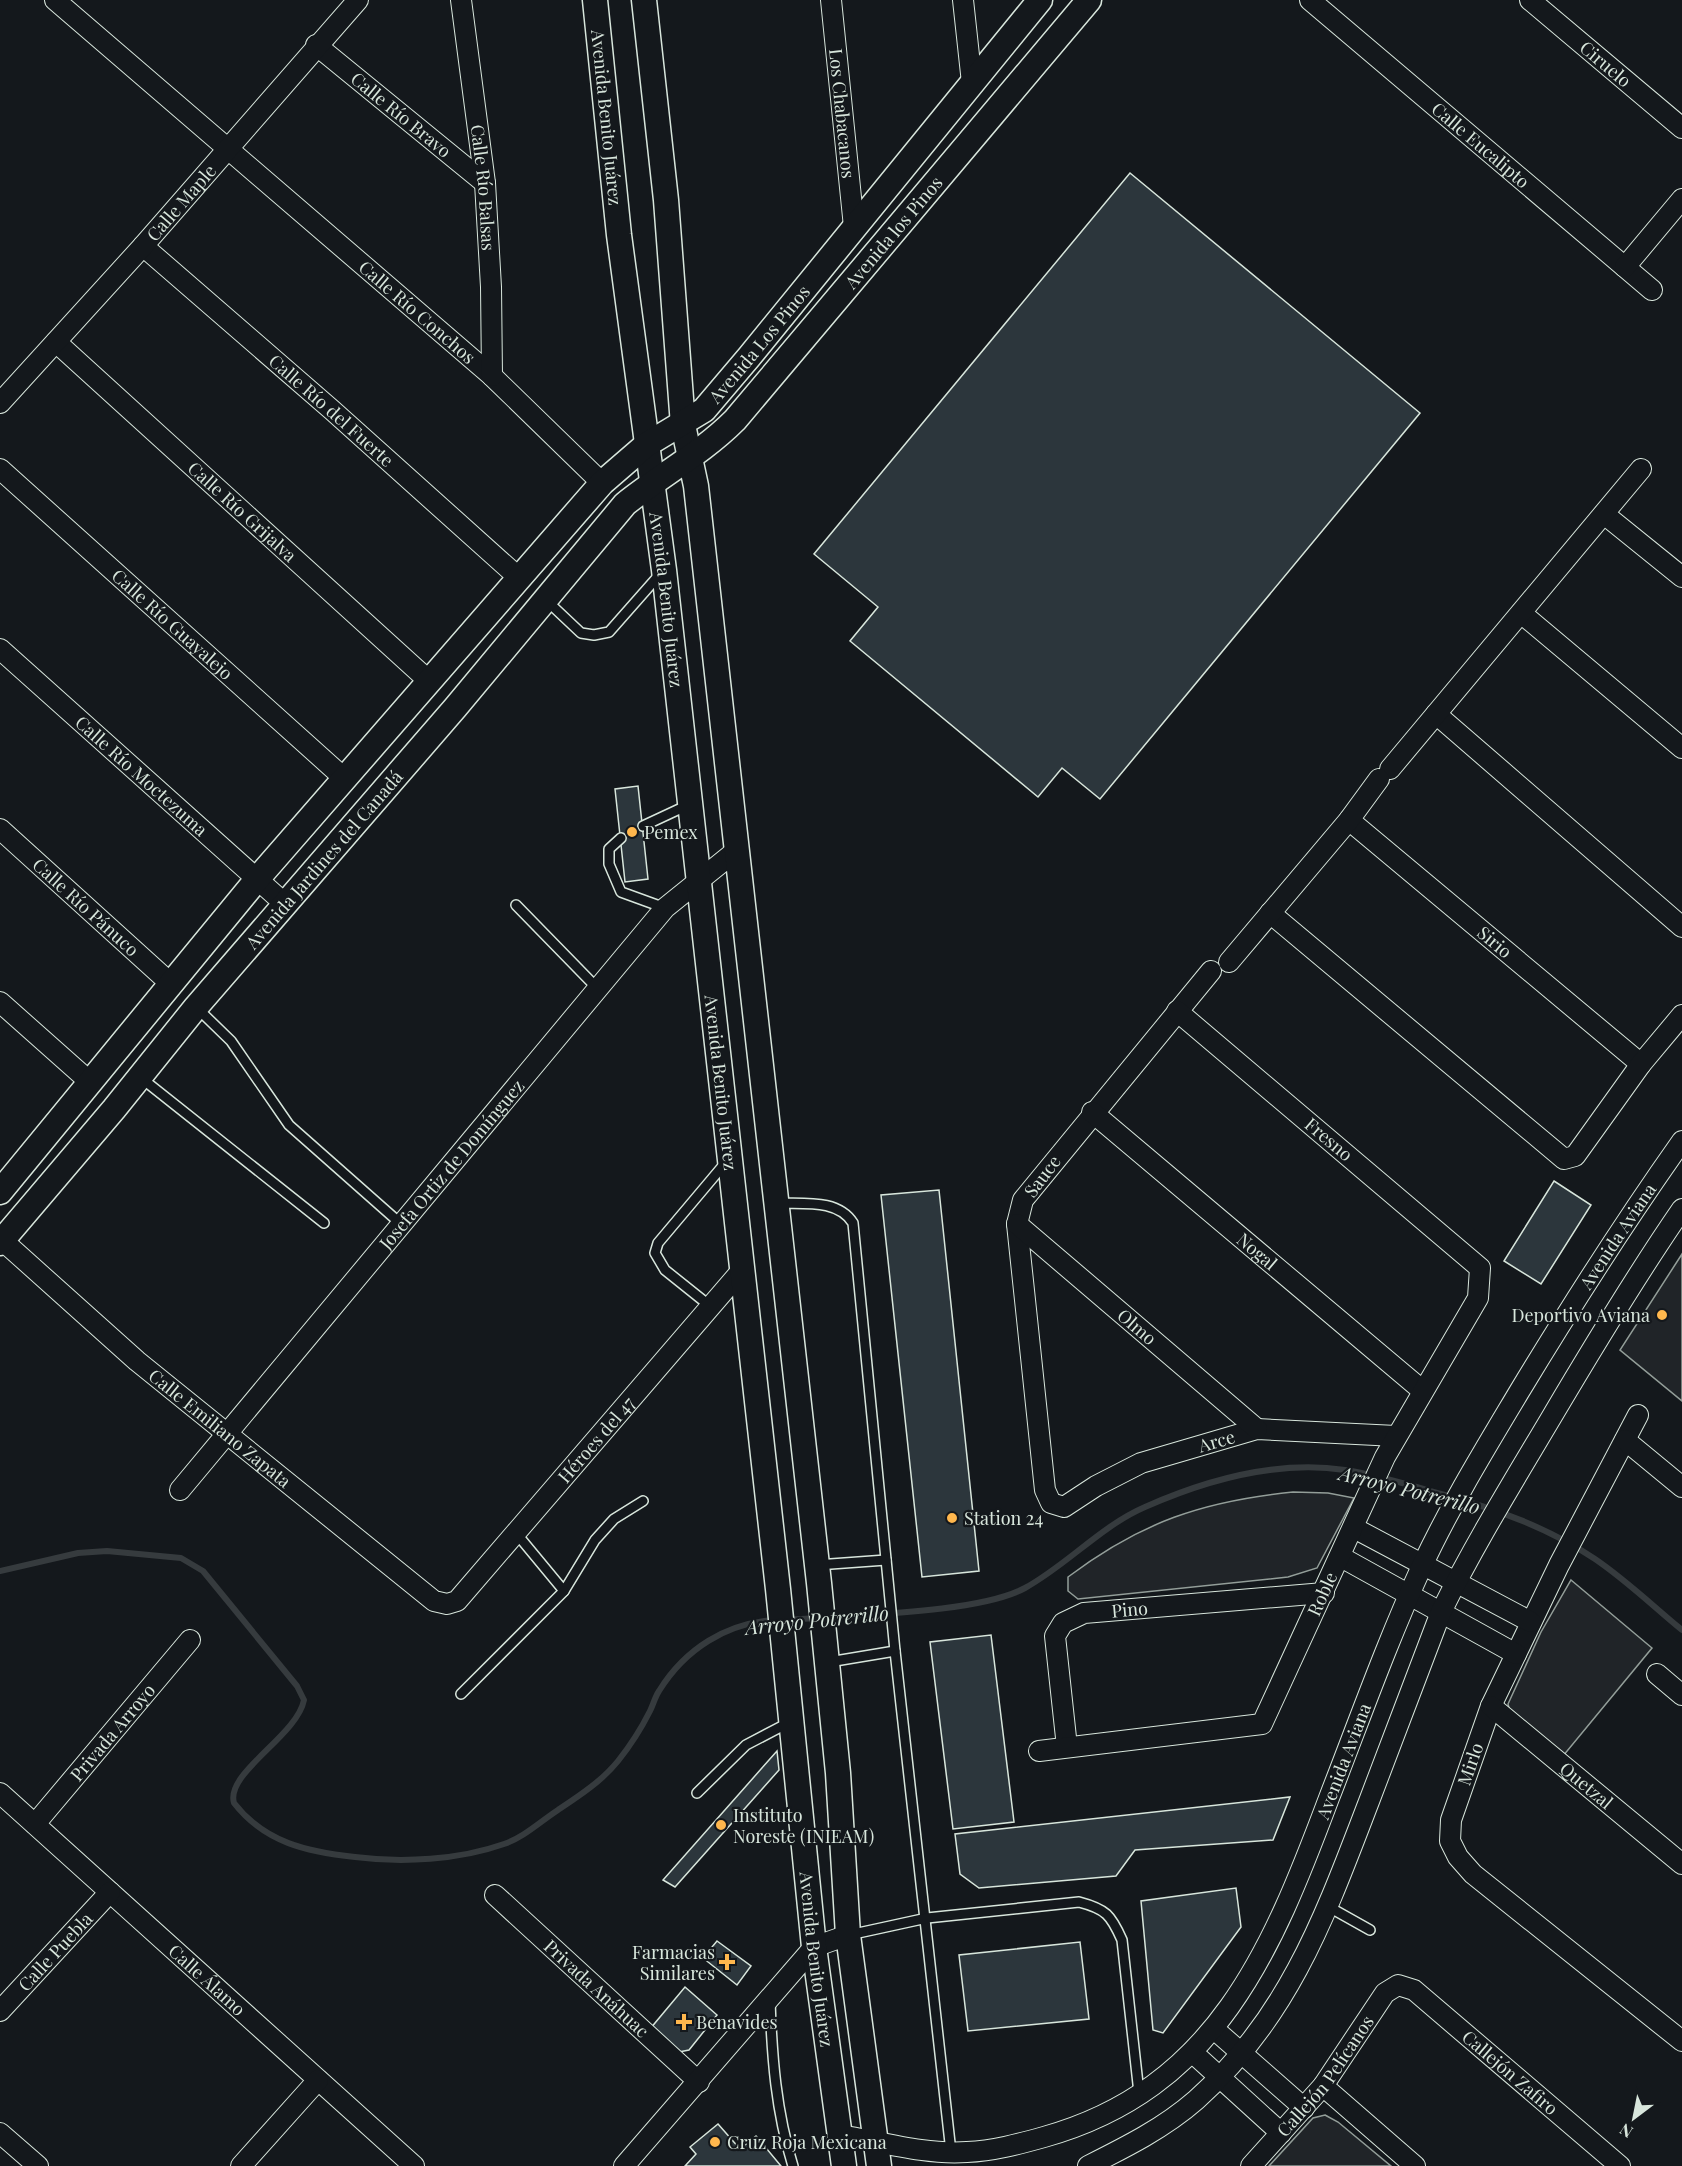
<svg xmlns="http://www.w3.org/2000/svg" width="1682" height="2166" font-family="'Playfair Display',serif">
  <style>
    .green { fill: #202428; stroke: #939e99; stroke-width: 1.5 }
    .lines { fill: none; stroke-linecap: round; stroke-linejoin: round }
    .stream { stroke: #363b3e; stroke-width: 6 }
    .building { fill: #2c363c; stroke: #d8e6dc; stroke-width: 1.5 }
    .service-casing { stroke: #d8e6dc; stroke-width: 12 }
    .minor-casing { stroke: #d8e6dc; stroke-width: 22 }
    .tertiary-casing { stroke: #d8e6dc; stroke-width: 27 }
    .service { stroke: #14181c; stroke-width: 9 }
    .minor { stroke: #14181c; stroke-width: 20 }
    .tertiary { stroke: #14181c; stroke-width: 24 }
    .poi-dot { fill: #ffb74d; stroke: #14181c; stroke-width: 2 }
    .labels { text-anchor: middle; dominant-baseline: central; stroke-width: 4.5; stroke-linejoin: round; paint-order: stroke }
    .street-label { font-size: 18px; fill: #d8e6dc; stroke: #14181c }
    .poi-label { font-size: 18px; fill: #d8e6dc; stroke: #14181c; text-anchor: start }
    .water-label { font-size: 20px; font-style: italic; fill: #d8e6dc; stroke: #14181c }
  </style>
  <rect width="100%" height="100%" fill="#14181c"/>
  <g class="green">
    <polygon points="1682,1254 1682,1401 1620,1350"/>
    <path d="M1293 1492 1328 1493 1354 1498 1317 1568 1288 1577 1078 1599 1068 1591V1577C1141 1522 1203 1501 1293 1492Z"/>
    <polygon points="1571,1580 1652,1648 1563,1756 1510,1712 1508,1704 1541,1632"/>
    <polygon points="1325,2115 1338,2122 1391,2166 1269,2166 1313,2118"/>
  </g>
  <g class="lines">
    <g class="stream">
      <path d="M0 1571 78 1553 107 1551 181 1558 203 1571 297 1686 304 1700C297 1736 225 1773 234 1803 265 1843 308 1852 355 1857 402 1863 459 1860 504 1844 523 1838 541 1821 558 1810 579 1796 602 1781 618 1761 630 1746 641 1729 650 1711 653 1705 655 1697 659 1691 685 1649 726 1623 775 1620"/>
      <path d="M827 1617C877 1614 983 1611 1025 1588 1067 1565 1101 1526 1145 1507 1206 1480 1277 1460 1345 1470 1377 1475 1410 1485 1441 1494 1496 1509 1547 1527 1595 1559 1626 1580 1654 1607 1682 1630"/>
      <polyline points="785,1620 817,1618"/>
    </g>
  </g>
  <g class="building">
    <polygon points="1130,173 1420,413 1100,799 1062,768 1038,797 850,641 878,607 814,554"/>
    <polygon points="638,786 648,879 625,882 615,789"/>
    <polygon points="1554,1181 1591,1205 1541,1284 1504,1261"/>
    <polygon points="939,1190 979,1571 922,1577 881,1195"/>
    <polygon points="991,1635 1014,1822 953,1829 930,1642"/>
    <polygon points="777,1751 779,1770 675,1887 663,1880"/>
    <polygon points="1290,1797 1273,1840 1135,1850 1116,1876 979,1888 960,1874 955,1834"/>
    <polygon points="1236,1888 1241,1927 1163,2033 1153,2030 1141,1901"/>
    <polygon points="717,1941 751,1966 737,1985 703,1958"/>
    <polygon points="1080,1942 1089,2019 968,2031 959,1955"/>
    <polygon points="685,1987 717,2015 689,2050 679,2052 650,2029"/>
    <polygon points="718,2124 740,2149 756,2136 781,2166 685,2166 696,2154 690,2147"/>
  </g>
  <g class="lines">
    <defs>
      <g id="service">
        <polyline points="546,600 581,633 594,635 609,632 661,573"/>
        <polyline points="643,826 688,805"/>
        <polyline points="621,838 609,849 609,864 621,892 665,908"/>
        <polyline points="516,905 598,989"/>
        <polyline points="196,1007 231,1041 289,1125 401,1224"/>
        <polyline points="140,1077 324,1223"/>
        <path d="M779 1203C804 1204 838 1199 853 1223L895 1651 951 2152"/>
        <polyline points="710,1306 665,1270 655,1253 658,1243 727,1161"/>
        <polyline points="516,1533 564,1591 595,1540 614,1519 643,1501"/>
        <polyline points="817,1565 886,1560"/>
        <polyline points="829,1662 895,1651"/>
        <polyline points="461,1694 564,1591"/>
        <polyline points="697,1793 746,1745 790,1722"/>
        <polyline points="1329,1907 1370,1930"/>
        <path d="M849 1935 927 1918 1079 1902C1106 1909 1111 1915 1122 1940L1139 2093"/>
        <path d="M770 2001C772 2057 776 2112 793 2166"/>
      </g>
      <g id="minor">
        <path id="s1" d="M55 0 492 376 602 483"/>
        <path id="s2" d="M461 0 485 183 491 287 492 376"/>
        <path id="s3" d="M831 0 854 227"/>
        <polyline points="963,0 972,83"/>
        <path id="s4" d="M1310 0 1652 290"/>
        <path id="s5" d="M1530 0 1682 128"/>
        <path id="s6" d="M316 45 485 183"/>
        <path id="s7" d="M143 246 332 410 518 577"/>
        <polyline points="1625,267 1682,199"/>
        <path id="s8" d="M56 342 429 681"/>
        <path id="s9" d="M0 403 143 246 358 0"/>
        <path id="s10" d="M0 469 345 779"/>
        <polyline points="1604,514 1682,577"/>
        <polyline points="1521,613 1682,748"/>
        <path id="s11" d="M0 649 285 904"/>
        <polyline points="1436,714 1682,927"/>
        <polyline points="1390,769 1641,469"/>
        <path id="s12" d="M1349 820 1641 1064"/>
        <path id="s13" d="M0 829 170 983"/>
        <polyline points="1270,913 1564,1159 1575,1156 1641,1064 1682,1015"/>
        <polyline points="1229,962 1349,820 1379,779"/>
        <path id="s14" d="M1211 971 1023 1200 1017 1224 1045 1490 1051 1503 1064 1507 1096 1486 1141 1463 1257 1429 1396 1436"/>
        <polyline points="0,1002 90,1082"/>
        <path id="s15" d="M1092 1112 1423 1391"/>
        <path id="s16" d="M1017 1224 1257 1429"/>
        <path id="s17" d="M2 1240 137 1361 434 1601 447 1604 457 1601 742 1270"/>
        <polyline points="1638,1415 1559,1565 1491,1706 1451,1820 1450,1841 1458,1857 1473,1874 1682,2041"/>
        <polyline points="1625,1440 1682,1487"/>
        <path id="s18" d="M180 1490 665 908 737 850"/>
        <polyline points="1354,1528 1531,1622"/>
        <polyline points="1341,1557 1516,1654"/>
        <polyline points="1657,1674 1682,1695"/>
        <path id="s19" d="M1491 1706 1682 1864"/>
        <path id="s20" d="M1067 1747 1055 1636 1063 1623 1084 1613 1324 1593"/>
        <path id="s21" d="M1039 1751 1262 1724 1385 1457 1478 1298 1480 1268 1177 1011"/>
        <path id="s22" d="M0 1793 414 2166"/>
        <path id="s23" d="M35 1824 190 1640"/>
        <path id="s24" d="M495 1895 699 2082"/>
        <path id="s25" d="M0 2011 110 1892"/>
        <polyline points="1214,2029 1304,2108"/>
        <polyline points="1192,2052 1281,2133"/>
        <polyline points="1323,2086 1415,2166"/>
        <polyline points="0,2133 38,2166"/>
        <path id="s26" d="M840 2135C882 2142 925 2155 967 2152 993 2151 1019 2144 1044 2137 1216 2089 1272 1950 1329 1798 1359 1721 1387 1642 1422 1566 1450 1506 1485 1449 1519 1392 1571 1306 1624 1223 1682 1141"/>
        <polyline points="241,2166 318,2080"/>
        <polyline points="624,2166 814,1947 848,1935"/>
        <path d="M1088 2166C1126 2147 1164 2128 1196 2100 1289 2017 1325 1916 1368 1804 1392 1740 1417 1676 1441 1612 1474 1545 1513 1482 1551 1418 1593 1347 1635 1277 1682 1209"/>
        <path id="s27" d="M1251 2166 1323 2086 1385 1993 1398 1985 1414 1990 1620 2166"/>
      </g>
      <g id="tertiary">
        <path id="s28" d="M595 0 619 235 664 570 778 1589 814 1947 844 2166"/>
        <polyline points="644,0 666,200 683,425 696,486 819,1583 838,1773 848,1935 879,2166"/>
        <path id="s29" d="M0 1192 258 878 602 483 646 445 704 410 749 357 1040 0"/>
        <path id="s30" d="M0 1243 114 1109 196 1007 455 708 625 504C661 475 702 453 735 420L1089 0"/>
      </g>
    </defs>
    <use href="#service" class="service-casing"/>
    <use href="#minor" class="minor-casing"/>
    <use href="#tertiary" class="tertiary-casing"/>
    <use href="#service" class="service"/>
    <use href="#minor" class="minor"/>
    <use href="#tertiary" class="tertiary"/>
  </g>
  <g class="poi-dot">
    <circle cx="632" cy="832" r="6"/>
    <circle cx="1662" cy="1315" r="6"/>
    <circle cx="952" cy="1518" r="6"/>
    <circle cx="721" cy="1825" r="6"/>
    <path d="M724 1953h6v6h6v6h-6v6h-6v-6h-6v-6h6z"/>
    <path d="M681 2013h6v6h6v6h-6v6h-6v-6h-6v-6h6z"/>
    <circle cx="715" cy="2142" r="6"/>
  </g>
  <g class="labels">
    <g class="street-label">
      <text stroke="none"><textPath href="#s5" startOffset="99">Ciruelo</textPath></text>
      <text stroke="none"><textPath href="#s3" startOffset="114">Los Chabacanos</textPath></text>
      <text stroke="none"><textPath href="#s6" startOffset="110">Calle Río Bravo</textPath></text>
      <text stroke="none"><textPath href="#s28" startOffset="118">Avenida Benito Juárez</textPath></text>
      <text stroke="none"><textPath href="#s4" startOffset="224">Calle Eucalipto</textPath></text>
      <text stroke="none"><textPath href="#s2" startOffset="189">Calle Río Balsas</textPath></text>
      <text stroke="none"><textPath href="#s9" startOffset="270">Calle Maple</textPath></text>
      <text stroke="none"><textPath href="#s30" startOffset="1352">Avenida los Pinos</textPath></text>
      <text stroke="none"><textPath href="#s1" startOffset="478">Calle Río Conchos</textPath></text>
      <text stroke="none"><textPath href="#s29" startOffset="1142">Avenida Los Pinos</textPath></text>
      <text stroke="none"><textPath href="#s7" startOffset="250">Calle Río del Fuerte</textPath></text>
      <text stroke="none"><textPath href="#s8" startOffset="252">Calle Río Grijalva</textPath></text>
      <text stroke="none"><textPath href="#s28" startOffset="604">Avenida Benito Juárez</textPath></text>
      <text stroke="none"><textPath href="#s10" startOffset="232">Calle Río Guayalejo</textPath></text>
      <text stroke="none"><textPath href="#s11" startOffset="190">Calle Río Moctezuma</textPath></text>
      <text stroke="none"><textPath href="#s30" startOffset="502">Avenida Jardines del Canadá</textPath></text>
      <text stroke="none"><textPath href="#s13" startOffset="116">Calle Río Pánuco</textPath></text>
      <text stroke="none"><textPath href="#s12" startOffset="190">Sirio</textPath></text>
      <text stroke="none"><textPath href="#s28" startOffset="1090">Avenida Benito Juárez</textPath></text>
      <text transform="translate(1329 1139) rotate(40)">Fresno</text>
      <text stroke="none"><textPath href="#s18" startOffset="424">Josefa Ortiz de Domínguez</textPath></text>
      <text transform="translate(1042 1176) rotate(-53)">Sauce</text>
      <text stroke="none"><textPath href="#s26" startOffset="1304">Avenida Aviana</textPath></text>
      <text stroke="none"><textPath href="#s15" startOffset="216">Nogal</textPath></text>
      <text stroke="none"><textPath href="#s16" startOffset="158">Olmo</textPath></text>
      <text stroke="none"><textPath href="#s17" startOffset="288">Calle Emiliano Zapata</textPath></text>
      <text stroke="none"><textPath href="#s17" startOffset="800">Héroes del 47</textPath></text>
      <text stroke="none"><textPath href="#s14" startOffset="784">Arce</textPath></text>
      <text stroke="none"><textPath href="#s21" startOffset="368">Roble</textPath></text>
      <text stroke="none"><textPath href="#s20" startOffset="196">Pino</textPath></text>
      <text stroke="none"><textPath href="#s23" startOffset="120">Privada Arroyo</textPath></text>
      <text stroke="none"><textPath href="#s26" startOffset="710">Avenida Aviana</textPath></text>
      <text transform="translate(1470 1764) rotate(-71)">Mirlo</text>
      <text stroke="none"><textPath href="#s19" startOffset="124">Quetzal</textPath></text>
      <text stroke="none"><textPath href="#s25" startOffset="81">Calle Puebla</textPath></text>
      <text stroke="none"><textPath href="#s28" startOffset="1972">Avenida Benito Juárez</textPath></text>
      <text stroke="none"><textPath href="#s22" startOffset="279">Calle Álamo</textPath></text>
      <text stroke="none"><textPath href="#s24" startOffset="138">Privada Anáhuac</textPath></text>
      <text stroke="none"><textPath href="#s27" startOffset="378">Callejón Zafiro</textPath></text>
      <text stroke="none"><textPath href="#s27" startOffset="117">Callejón Pelícanos</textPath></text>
    </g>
    <g class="poi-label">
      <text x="644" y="832">Pemex</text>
      <text x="1650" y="1315" text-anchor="end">Deportivo Aviana</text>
      <text x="964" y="1518">Station 24</text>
      <text x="733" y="1815">Instituto<tspan x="733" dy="21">Noreste (INIEAM)</tspan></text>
      <text x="715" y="1952" text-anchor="end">Farmacias<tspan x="715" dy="21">Similares</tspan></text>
      <text x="696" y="2022">Benavides</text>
      <text x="727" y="2142">Cruz Roja Mexicana</text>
    </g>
    <g class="water-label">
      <text transform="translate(1410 1489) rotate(14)">Arroyo Potrerillo</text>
      <text transform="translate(817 1619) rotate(-6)">Arroyo Potrerillo</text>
    </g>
  </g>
  <g transform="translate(1634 2118) rotate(212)" stroke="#14181c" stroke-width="4.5" paint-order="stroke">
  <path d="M0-4.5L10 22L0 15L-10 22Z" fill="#d8e6dc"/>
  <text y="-9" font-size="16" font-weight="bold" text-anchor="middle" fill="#d8e6dc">N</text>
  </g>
</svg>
